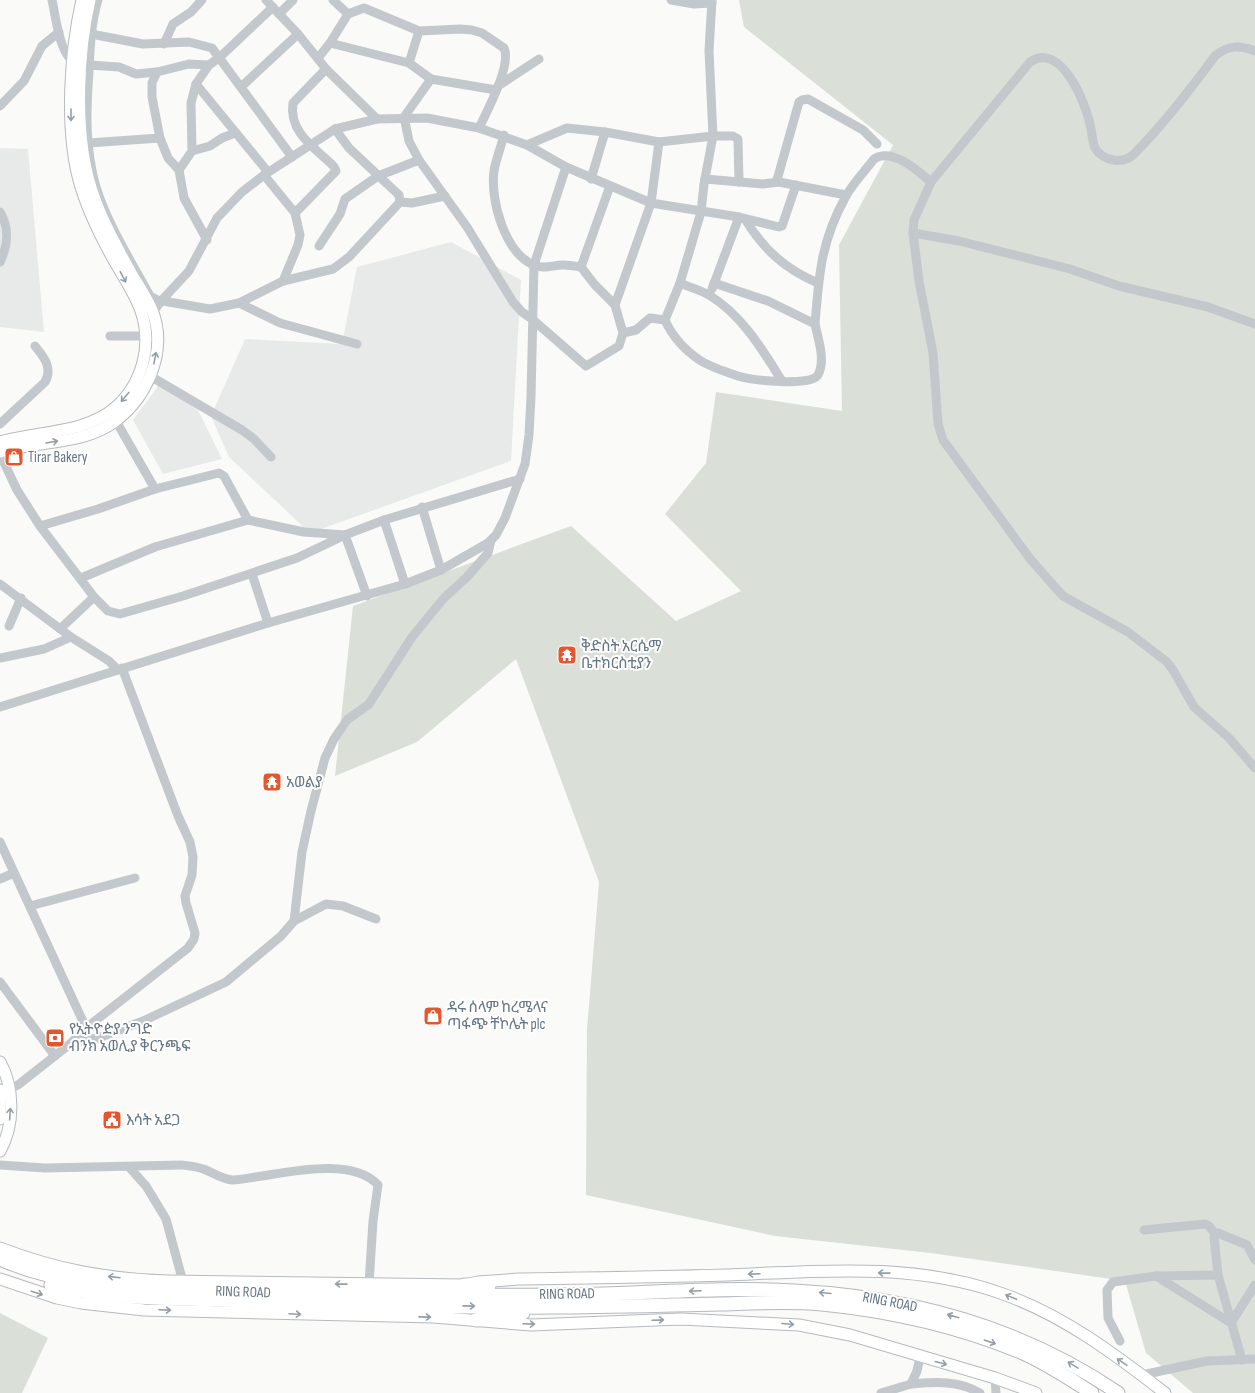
<svg xmlns="http://www.w3.org/2000/svg" width="1255" height="1393" font-family="'Sofia Sans Condensed','Noto Sans Ethiopic',sans-serif">
  <style>
    .built { fill: #e8e9e9 }
    .green { fill: #dadfd7 }
    .lines { fill: none; stroke-linecap: round; stroke-linejoin: round }
    .major-casing { stroke: #b5babe; stroke-width: 13 }
    .highway-casing { stroke: #b4b9bd; stroke-width: 15 }
    .minor { stroke: #c3c8cc; stroke-width: 9 }
    .major { stroke: #fff; stroke-width: 11 }
    .highway { stroke: #fff; stroke-width: 13 }
    .oneway { stroke: #939fa8 }
    .labels { text-anchor: middle; dominant-baseline: central; stroke-width: 4; stroke-linejoin: round; paint-order: stroke }
    .poi-label { font-size: 15px; fill: #657683; stroke: #fff; text-anchor: start }
    .street-label { font-size: 15px; fill: #657683; stroke: #fff }
  </style>
  <rect width="100%" height="100%" fill="#fafaf8"/>
  <g class="built">
    <polygon points="0,148 28,149 44,332 0,327"/>
    <polygon points="451,242 521,280 511,461 310,533 229,457 211,416 245,339 342,344 357,267"/>
    <polygon points="159,385 198,410 222,459 163,474 133,420"/>
  </g>
  <g class="green">
    <polygon points="739,0 1255,0 1255,1393 1193,1393 1146,1353 1125,1281 931,1253 775,1236 586,1195 587,1030 599,882 516,659 417,742 335,776 353,606 571,526 676,621 741,591 665,514 706,463 716,392 842,411 839,245 893,145 744,27"/>
    <polygon points="0,1313 48,1338 22,1393 0,1393"/>
  </g>
  <g class="lines">
    <defs>
      <g id="major">
        <path d="M0 442C37 431 85 434 115 408 142 384 153 346 141 311 134 291 120 272 110 253 97 229 86 206 79 180 65 128 70 52 82 0"/>
        <path d="M0 452C35 441 76 445 108 426 145 403 169 353 152 310 147 298 138 285 131 273 114 242 97 212 88 177 75 126 78 51 90 0"/>
        <path d="M0 1062C14 1087 15 1125 0 1151"/>
        <polyline points="0,1090 0,1119"/>
        <path d="M0 1248C57 1270 107 1279 168 1281L464 1285 478 1282 519 1279C588 1278 658 1277 727 1275 818 1271 916 1262 1003 1294 1063 1315 1116 1355 1165 1393"/>
        <polyline points="0,1279 57,1298 81,1303 144,1310 433,1317 531,1325 681,1319 799,1325 850,1335 995,1378 1036,1393"/>
      </g>
      <g id="highway">
        <path d="M0 1259C77 1293 161 1288 243 1291 346 1295 450 1296 553 1295 633 1295 714 1286 794 1291 911 1297 1021 1327 1118 1393"/>
        <path d="M51 1285C116 1301 181 1298 247 1301 348 1305 449 1308 550 1307 607 1307 664 1305 721 1304 754 1303 789 1301 822 1304 891 1311 959 1326 1023 1353 1048 1364 1070 1379 1092 1393"/>
        <polyline points="464,1285 489,1286"/>
        <polyline points="476,1320 523,1313"/>
      </g>
    </defs>
    <use href="#major" class="major-casing"/>
    <use href="#highway" class="highway-casing"/>
    <g class="minor">
      <path d="M52 0C56 17 59 54 75 63"/>
      <path d="M98 0C91 23 90 48 89 72 86 111 85 149 96 187 108 225 131 261 150 296L157 300 210 309 239 303 283 281 298 245 300 235 295 213 264 175"/>
      <polyline points="266,0 298,34 326,69 377,119"/>
      <polyline points="671,0 694,4 712,3"/>
      <path d="M712 0 709 51 713 136 704 184 701 212 680 283 665 320C672 336 686 351 701 361 711 367 726 372 738 376 751 380 811 387 818 375 826 360 818 339 815 324"/>
      <polyline points="279,14 293,0"/>
      <path d="M348 14 364 8 419 31 460 29 472 30 482 33 504 48C512 65 487 111 479 128"/>
      <polyline points="91,34 143,44 189,42 212,48 292,157"/>
      <polyline points="330,43 409,63 431,79 496,90"/>
      <polyline points="164,44 173,24 191,12 202,0"/>
      <path d="M1255 51C1240 45 1228 45 1215 56 1190 90 1164 124 1134 154 1123 165 1103 161 1095 148 1092 141 1092 131 1090 124 1085 102 1061 41 1030 62L931 182 914 220 913 233 919 281 933 353 938 424 943 440 1031 560 1054 586 1063 596 1128 632 1167 662 1173 670 1194 707 1229 738 1255 768"/>
      <polyline points="318,58 330,43 348,14 333,0"/>
      <polyline points="409,63 419,31"/>
      <polyline points="89,65 119,67 136,74 157,72 189,64 209,65"/>
      <polyline points="157,72 152,83 152,97 160,138 168,158 179,170 184,198 207,240"/>
      <polyline points="431,79 404,117 409,141 419,160 467,227 513,302 522,312 532,319 586,366 619,346 623,333 615,305 595,285 581,267 610,186"/>
      <polyline points="196,84 268,172"/>
      <polyline points="498,86 539,59"/>
      <polyline points="241,87 298,34"/>
      <polyline points="0,106 24,81 42,46 59,32"/>
      <path d="M504 135C501 147 496 159 494 171 490 200 505 255 536 266 546 269 553 265 563 265 569 265 575 266 581 267"/>
      <polyline points="88,143 160,138"/>
      <polyline points="527,145 567,128 605,132 659,142 713,136 733,136 738,139 739,182"/>
      <polyline points="192,151 210,146 222,138 235,133"/>
      <polyline points="179,170 192,151 191,103 196,84 209,65 220,57 273,7"/>
      <polyline points="591,179 605,132"/>
      <polyline points="705,179 763,184 779,182"/>
      <polyline points="846,195 779,182 777,180 799,102 802,100 808,99 863,130 877,144"/>
      <polyline points="400,202 412,203 445,196"/>
      <path d="M0 212C10 229 8 245 0 262"/>
      <path d="M295 213 336 171C335 166 330 163 326 159 309 144 289 129 293 103L326 69"/>
      <path d="M745 219C764 250 785 269 818 283"/>
      <polyline points="913,233 959,241 1070,269 1119,286 1208,307 1255,324"/>
      <polyline points="319,246 340,214 345,199 378,176 419,160"/>
      <polyline points="283,281 333,269 349,257 400,202 399,195 349,148 335,129"/>
      <path d="M680 283C689 287 700 290 709 295 742 315 762 349 782 381"/>
      <path d="M714 283 768 301 815 324C819 274 821 241 846 196 853 183 865 171 874 159 892 147 918 171 931 182"/>
      <polyline points="712,289 739,217"/>
      <polyline points="239,303 280,323 357,344"/>
      <polyline points="615,305 651,203 659,142"/>
      <polyline points="153,312 161,301 189,271 217,218 242,192 264,175 335,129 377,119 427,118 479,128 527,145 566,167 651,203 739,217 779,227 782,226 796,185"/>
      <polyline points="623,333 636,330 650,318 665,320"/>
      <polyline points="110,336 146,336"/>
      <polyline points="150,376 242,430 254,439 271,457"/>
      <polyline points="116,421 155,489"/>
      <path d="M0 424 45 382C53 368 44 357 35 346"/>
      <polyline points="0,454 17,490 40,526 94,597 108,611 120,614 183,596 297,558 345,535 384,520 520,479"/>
      <polyline points="422,507 441,570"/>
      <polyline points="384,520 405,584"/>
      <polyline points="40,526 98,509 155,489 219,473 224,476 248,520 304,532 345,535 367,596"/>
      <polyline points="252,574 268,623"/>
      <polyline points="81,578 155,547 248,520"/>
      <polyline points="0,584 71,637 109,661 118,670"/>
      <polyline points="9,626 21,598"/>
      <polyline points="60,629 94,597"/>
      <polyline points="0,658 44,649 71,637"/>
      <polyline points="0,707 268,623 405,584 441,570 488,543 496,535 505,518 525,464 529,435 531,397 534,265 566,167"/>
      <polyline points="0,842 86,1028 70,1044"/>
      <polyline points="0,879 14,873"/>
      <polyline points="30,906 135,878"/>
      <polyline points="294,921 302,852 311,811 325,758 334,739 347,720 369,704 412,637 444,598 467,577 488,553 491,540"/>
      <polyline points="0,982 55,1056"/>
      <polyline points="86,1028 188,948 194,939 195,933 186,903 185,896 192,875 193,857 190,842 178,816 122,668"/>
      <polyline points="3,1092 18,1085 70,1044 101,1037 143,1021 226,982 281,936 294,921 326,904 343,906 376,919"/>
      <path d="M0 1165 45 1168 182 1165C190 1166 199 1167 206 1170 215 1174 222 1179 232 1180 242 1180 253 1177 262 1176 294 1171 354 1158 378 1185L373 1221 369 1284"/>
      <polyline points="129,1167 146,1186 166,1219 183,1282"/>
      <polyline points="1144,1230 1205,1224 1209,1226 1215,1234"/>
      <polyline points="1156,1276 1231,1323 1255,1285"/>
      <polyline points="1120,1341 1108,1318 1107,1290 1113,1282 1156,1276 1218,1275"/>
      <polyline points="1242,1360 1218,1275 1214,1237 1215,1234 1218,1233 1247,1245 1255,1260"/>
      <polyline points="1142,1375 1207,1361 1255,1359"/>
      <polyline points="995,1378 996,1393"/>
      <path d="M911 1384C936 1382 958 1380 980 1393"/>
      <polyline points="881,1393 911,1384 917,1371 920,1357"/>
    </g>
    <use href="#major" class="major"/>
    <use href="#highway" class="highway"/>
  </g>
  <defs><path id="oneway-shaft" d="M-6 0H5M1.5-3L5.5 0L1.5 3" fill="none" stroke-width="1.6" stroke-linecap="round" stroke-linejoin="round"/></defs>
  <g class="oneway">
    <use href="#oneway-shaft" transform="translate(71 115) rotate(90)"/>
    <use href="#oneway-shaft" transform="translate(123 277) rotate(62)"/>
    <use href="#oneway-shaft" transform="translate(155 358) rotate(-79)"/>
    <use href="#oneway-shaft" transform="translate(125 397) rotate(130)"/>
    <use href="#oneway-shaft" transform="translate(52 442) rotate(-10)"/>
    <use href="#oneway-shaft" transform="translate(10 1114) rotate(-87)"/>
    <use href="#oneway-shaft" transform="translate(884 1273) rotate(-179)"/>
    <use href="#oneway-shaft" transform="translate(754 1274) rotate(178)"/>
    <use href="#oneway-shaft" transform="translate(114 1277) rotate(-173)"/>
    <use href="#oneway-shaft" transform="translate(341 1284) rotate(-179)"/>
    <use href="#oneway-shaft" transform="translate(695 1291) rotate(178)"/>
    <use href="#oneway-shaft" transform="translate(37 1293) rotate(18)"/>
    <use href="#oneway-shaft" transform="translate(825 1293) rotate(-175)"/>
    <use href="#oneway-shaft" transform="translate(1011 1297) rotate(-158)"/>
    <use href="#oneway-shaft" transform="translate(469 1306) rotate(1)"/>
    <use href="#oneway-shaft" transform="translate(165 1310) rotate(2)"/>
    <use href="#oneway-shaft" transform="translate(295 1314) rotate(3)"/>
    <use href="#oneway-shaft" transform="translate(953 1316) rotate(-164)"/>
    <use href="#oneway-shaft" transform="translate(425 1317) rotate(1)"/>
    <use href="#oneway-shaft" transform="translate(658 1320) rotate(-2)"/>
    <use href="#oneway-shaft" transform="translate(529 1324) rotate(2)"/>
    <use href="#oneway-shaft" transform="translate(788 1324) rotate(5)"/>
    <use href="#oneway-shaft" transform="translate(990 1342) rotate(19)"/>
    <use href="#oneway-shaft" transform="translate(1122 1362) rotate(-146)"/>
    <use href="#oneway-shaft" transform="translate(941 1363) rotate(15)"/>
    <use href="#oneway-shaft" transform="translate(1073 1365) rotate(-149)"/>
  </g>
  <defs>
    <symbol id="shop-square" viewBox="-11 -11 22 22"><rect x="-9" y="-9" width="18" height="18" rx="4" fill="#e4572e" stroke="#fff"/><path d="M-5-2.5h2.3a2.7 3.5 0 0 1 5.4 0H5L5.5 6h-11ZM-1.5-2.5h3a1.5 2.3 0 0 0-3 0Z" fill="#fff"/></symbol>
    <symbol id="temple-square" viewBox="-11 -11 22 22"><rect x="-9" y="-9" width="18" height="18" rx="4" fill="#e4572e" stroke="#fff"/><path d="M0-6L5-2H3V0L6.5 2.5H4V6H1.5V3h-3V6H-4V2.5H-6.5L-3 0V-2H-5Z" fill="#fff"/></symbol>
    <symbol id="bank-square" viewBox="-11 -11 22 22"><rect x="-9" y="-9" width="18" height="18" rx="4" fill="#e4572e" stroke="#fff"/><path d="M-6-4H6V4H-6ZM0-2.3a2.3 2.3 0 1 0 0 4.6a2.3 2.3 0 1 0 0-4.6Z" fill="#fff"/></symbol>
    <symbol id="civic-square" viewBox="-11 -11 22 22"><rect x="-9" y="-9" width="18" height="18" rx="4" fill="#e4572e" stroke="#fff"/><path d="M-.6-6.5H3V-4.5H.6V-3L4-1V1h2V6H-6V1h2V-1L-.6-3ZM-1.2 2.5V6h2.4V2.5Z" fill="#fff"/></symbol>
  </defs>
  <g fill-rule="evenodd">
    <use href="#shop-square" x="3" y="446" width="22" height="22"/>
    <use href="#temple-square" x="556" y="644" width="22" height="22"/>
    <use href="#temple-square" x="261" y="771" width="22" height="22"/>
    <use href="#shop-square" x="422" y="1005" width="22" height="22"/>
    <use href="#bank-square" x="44" y="1027" width="22" height="22"/>
    <use href="#civic-square" x="101" y="1109" width="22" height="22"/>
  </g>
  <g class="labels">
    <g class="poi-label">
      <text x="28" y="457">Tirar Bakery</text>
      <text x="581" y="646">ቅድስት አርሴማ<tspan x="581" dy="17">ቤተክርስቲያን</tspan></text>
      <text x="286" y="782">አወልያ</text>
      <text x="447" y="1007">ዳሩ ሰላም ከረሜላና<tspan x="447" dy="17">ጣፋጭ ቸኮሌት plc</tspan></text>
      <text x="69" y="1029">የኢትዮዽያ ንግድ<tspan x="69" dy="17">ብንክ አወሊያ ቅርንጫፍ</tspan></text>
      <text x="126" y="1120">እሳት አደጋ</text>
    </g>
    <g class="street-label">
      <text transform="translate(243 1292) rotate(2)">RING ROAD</text>
      <text transform="translate(567 1294) rotate(-1)">RING ROAD</text>
      <text transform="translate(890 1302) rotate(11)">RING ROAD</text>
    </g>
  </g>
</svg>
